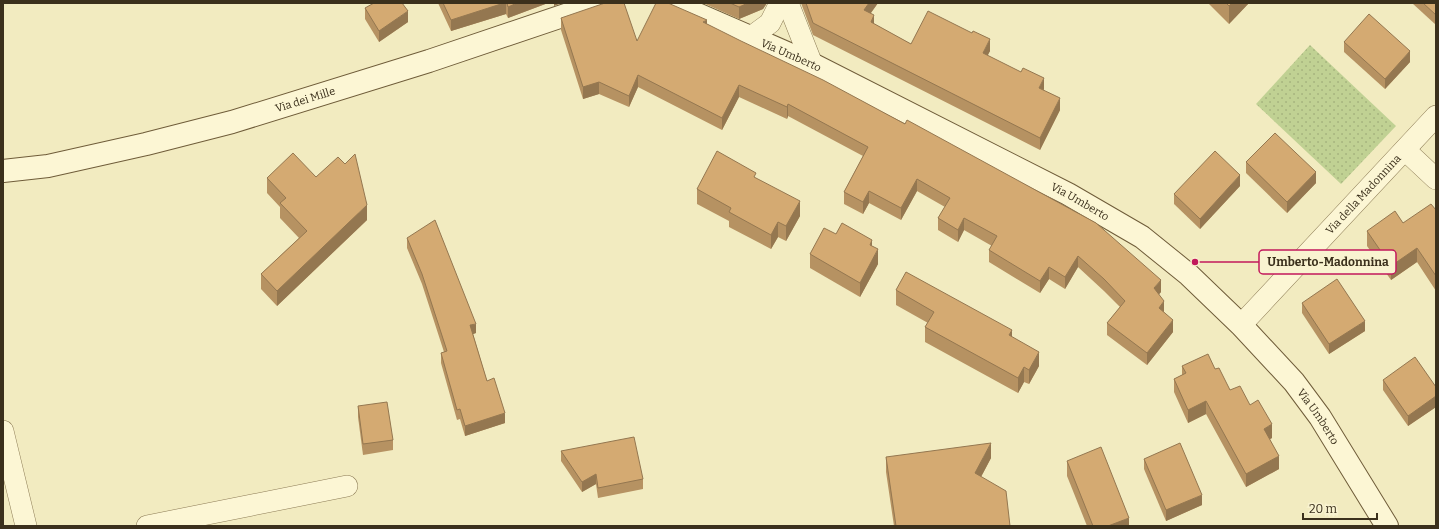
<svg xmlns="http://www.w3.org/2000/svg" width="1439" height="529" font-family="Bitter,serif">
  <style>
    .grass { fill: url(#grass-dots) }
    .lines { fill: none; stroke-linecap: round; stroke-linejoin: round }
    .street-casing { stroke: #8d7c56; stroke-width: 22 }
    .secondary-casing { stroke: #6f5c39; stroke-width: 24 }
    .street { stroke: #fcf6d4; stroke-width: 21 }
    .secondary { stroke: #fcf6d4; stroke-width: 22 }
    .wall { fill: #b69262 }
    .shaded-wall { fill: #947750 }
    .building { fill: #d4aa72; stroke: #947750 }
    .labels { text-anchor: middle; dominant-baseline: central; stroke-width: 3; stroke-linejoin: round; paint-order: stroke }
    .street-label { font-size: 11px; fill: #3b301c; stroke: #f9f3d0 }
    .leader { fill: none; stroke: #c2185b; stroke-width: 1.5 }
    .callout-dot { fill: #c2185b; stroke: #f9f3d0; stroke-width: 1.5 }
    .callout { fill: #f9f3d0; stroke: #c2185b; stroke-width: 1.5 }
    .callout-label { font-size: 12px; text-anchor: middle; font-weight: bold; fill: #3b301c }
  </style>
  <defs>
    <pattern id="grass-dots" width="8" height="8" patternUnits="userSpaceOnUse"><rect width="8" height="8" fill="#c0d193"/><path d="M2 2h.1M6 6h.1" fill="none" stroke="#a6b47e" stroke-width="1.8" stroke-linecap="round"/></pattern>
  </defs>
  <rect width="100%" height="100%" fill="#f2ebc0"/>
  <polygon class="grass" points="1310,45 1396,126 1341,184 1256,104"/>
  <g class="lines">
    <defs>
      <g id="street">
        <polyline points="788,3 812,64"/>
        <polyline points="751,37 770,23 780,3"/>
        <polyline points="1405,150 1436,179"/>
        <path id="s1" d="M1241 325 1436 116"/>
        <polyline points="3,431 26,526"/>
        <polyline points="147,526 347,486"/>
      </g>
      <g id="secondary">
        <path id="s2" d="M672 3 812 64 1068 194 1142 237 1189 275 1241 325 1294 382 1320 417 1387 526"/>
        <path id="s3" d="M3 171 48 166 146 144 232 122 429 61 601 3"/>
      </g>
    </defs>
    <use href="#street" class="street-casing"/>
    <use href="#secondary" class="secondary-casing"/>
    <use href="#street" class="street"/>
    <use href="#secondary" class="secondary"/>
  </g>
  <g class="wall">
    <polygon points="438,3 548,3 508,18 506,14 451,31"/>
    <polygon points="703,3 767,3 763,9 739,19"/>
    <polygon points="801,3 878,3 871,13 874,24 911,44 990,51 987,55 1044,90 1060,110 1040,150 813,35"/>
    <polygon points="1208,3 1249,3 1229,24"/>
    <polygon points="1412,3 1436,3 1436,25"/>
    <polygon points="365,8 408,22 379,42 365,19"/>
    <polygon points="561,18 637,41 707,24 1161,292 1159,294 1164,312 1173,332 1147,365 1107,335 1107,323 1120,307 1104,291 1078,267 1065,289 1049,279 1040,293 989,262 989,250 992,246 964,230 958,242 938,230 938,218 945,207 917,191 901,220 869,203 863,214 844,204 844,192 863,156 788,116 787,119 739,97 722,130 638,87 629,107 599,94 583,99 561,30"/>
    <polygon points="1344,42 1410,62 1385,89 1344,52"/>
    <polygon points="1246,162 1316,183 1287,213 1246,173"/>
    <polygon points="316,177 367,220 277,306 261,289 261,274 299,238 280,218 280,207 267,193 267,178"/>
    <polygon points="756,178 800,216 786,241 778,237 771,249 729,227 729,221 697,204 697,189"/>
    <polygon points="1240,186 1200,229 1174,204 1174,194"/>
    <polygon points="1436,210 1436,291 1417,262 1391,280 1367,246 1367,231 1403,223"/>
    <polygon points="836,234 872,246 878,264 860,297 810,268 810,254"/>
    <polygon points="407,238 476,333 473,334 487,381 505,423 465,436 460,419 457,420 441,363 441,353 444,352 422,284 407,248"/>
    <polygon points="896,290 1012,337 1039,366 1029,384 1024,382 1018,393 925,342 925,327 928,323 896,305"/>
    <polygon points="1302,303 1365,331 1329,354 1302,313"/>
    <polygon points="1182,366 1215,369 1230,390 1250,405 1272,438 1270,439 1279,469 1246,487 1206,414 1188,423 1174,392 1174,379 1182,375"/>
    <polygon points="1383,380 1436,387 1436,407 1408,426 1383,390"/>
    <polygon points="358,406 393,440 393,450 363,455 358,417"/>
    <polygon points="561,451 643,479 643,489 598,498 596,484 582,492 561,461"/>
    <polygon points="886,457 991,458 981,477 1010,526 894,526 886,472"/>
    <polygon points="1144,459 1202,505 1166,521 1144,469"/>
    <polygon points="1067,461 1129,526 1087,526 1067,476"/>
  </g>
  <g class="shaded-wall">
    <polygon points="504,3 506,3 506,14 451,31 451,20"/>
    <polygon points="517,3 548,3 508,18 508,7"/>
    <polygon points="554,3 562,3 554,6"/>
    <polygon points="748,3 767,3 763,9 739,19 739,7"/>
    <polygon points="869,3 878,3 864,22 864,10"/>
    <polygon points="1232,3 1249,3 1229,24 1229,6"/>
    <polygon points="408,11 408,22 379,42 379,31"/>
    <polygon points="874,15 874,27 871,22"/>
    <polygon points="707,20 707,32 703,22"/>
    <polygon points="990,39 990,51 983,65 983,53"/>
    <polygon points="1410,51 1410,62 1385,89 1385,79"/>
    <polygon points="638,75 638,87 629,107 629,96"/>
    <polygon points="1044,78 1044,90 1039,88"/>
    <polygon points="599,82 599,94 583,99 583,87"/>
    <polygon points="739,85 739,97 722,130 722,118"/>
    <polygon points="1060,98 1060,110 1040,150 1040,138"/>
    <polygon points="788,104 788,116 787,119 787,107"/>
    <polygon points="1316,172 1316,183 1287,213 1287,202"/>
    <polygon points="1240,175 1240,186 1200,229 1200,219"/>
    <polygon points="917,179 917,191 901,220 901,208"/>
    <polygon points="869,191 869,203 863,214 863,202"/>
    <polygon points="800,201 800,216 786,241 786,226"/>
    <polygon points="367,205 367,220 277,306 277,291"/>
    <polygon points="964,218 964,230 958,242 958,230"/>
    <polygon points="778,222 778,237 771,249 771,235"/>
    <polygon points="872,240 872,255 870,245"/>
    <polygon points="1417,248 1417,262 1391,280 1391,266"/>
    <polygon points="878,249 878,264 860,297 860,283"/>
    <polygon points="1078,256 1078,267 1065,289 1065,277"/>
    <polygon points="1049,267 1049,279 1040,293 1040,281"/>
    <polygon points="1161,280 1161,292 1154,300 1154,288"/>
    <polygon points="1164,301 1164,312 1159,308"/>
    <polygon points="1173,320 1173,332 1147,365 1147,353"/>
    <polygon points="1365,321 1365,331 1329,354 1329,344"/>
    <polygon points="476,324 476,333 470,335 470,325"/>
    <polygon points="1012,330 1012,345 1009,335"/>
    <polygon points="1039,352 1039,366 1029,384 1029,370"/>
    <polygon points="1024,367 1024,382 1018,393 1018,378"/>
    <polygon points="1436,396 1436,407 1408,426 1408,416"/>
    <polygon points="1206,401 1206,414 1188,423 1188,410"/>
    <polygon points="505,413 505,423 465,436 465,426"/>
    <polygon points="1272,424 1272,438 1264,442 1264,429"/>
    <polygon points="991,443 991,458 975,488 975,473"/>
    <polygon points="1279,456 1279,469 1246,487 1246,474"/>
    <polygon points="596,474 596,484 582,492 582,482"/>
    <polygon points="1202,495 1202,505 1166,521 1166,510"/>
    <polygon points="1129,518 1129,526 1108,526"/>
  </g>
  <g class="building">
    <polygon points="374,3 402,3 408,11 379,31 365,8"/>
    <polygon points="443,3 504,3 451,20"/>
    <polygon points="507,3 517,3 508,7"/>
    <polygon points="605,3 624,3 637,41 656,3 668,3 707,20 703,22 741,41 823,80 905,124 907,120 1096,223 1161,280 1154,288 1164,301 1159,308 1173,320 1147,353 1107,323 1125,301 1104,279 1078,256 1065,277 1049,267 1040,281 989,250 997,236 964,218 958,230 938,218 950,198 917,179 901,208 869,191 863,202 844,192 868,147 788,104 787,107 739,85 722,118 638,75 629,96 599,82 583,87 561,18"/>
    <polygon points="730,3 748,3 739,7"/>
    <polygon points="806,3 869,3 864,10 874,15 871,22 911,44 928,11 972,33 973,31 990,39 983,53 1021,72 1023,68 1044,78 1039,88 1060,98 1040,138 813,23"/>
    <polygon points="1226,3 1232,3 1229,6"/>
    <polygon points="1423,3 1436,3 1436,15"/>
    <polygon points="1369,14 1410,51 1385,79 1344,42"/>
    <polygon points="1275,133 1316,172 1287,202 1246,162"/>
    <polygon points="717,151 756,173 754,177 800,201 786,226 778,222 771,235 729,212 731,208 697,189"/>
    <polygon points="1215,151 1240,175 1200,219 1174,194"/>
    <polygon points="293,153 316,177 338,157 345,164 355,154 367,205 277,291 261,274 307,231 280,203 286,198 267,178"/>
    <polygon points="1431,204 1436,210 1436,276 1417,248 1391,266 1367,231 1395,211 1403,223"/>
    <polygon points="435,220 476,324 470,325 487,381 494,378 505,413 465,426 460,409 457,410 441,353 447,351 422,274 407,238"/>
    <polygon points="842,223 872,240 870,245 878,249 860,283 810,254 824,228 836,234"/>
    <polygon points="906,272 1012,330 1009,335 1039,352 1029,370 1024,367 1018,378 925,327 934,312 896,290"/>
    <polygon points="1337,279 1365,321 1329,344 1302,303"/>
    <polygon points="1208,354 1215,369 1219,368 1230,390 1240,386 1250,405 1258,400 1272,424 1264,429 1279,456 1246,474 1206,401 1188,410 1174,379 1186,373 1182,366"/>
    <polygon points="1415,357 1436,387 1436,396 1408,416 1383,380"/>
    <polygon points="387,402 393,440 363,444 358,406"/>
    <polygon points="634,437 643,479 598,488 596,474 582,482 561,451"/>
    <polygon points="991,443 975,473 1006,491 1010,526 896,526 886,457"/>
    <polygon points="1180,443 1202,495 1166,510 1144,459"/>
    <polygon points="1101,447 1129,518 1108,526 1093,526 1067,461"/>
  </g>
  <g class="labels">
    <g class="street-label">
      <text stroke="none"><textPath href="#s2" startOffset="130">Via Umberto</textPath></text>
      <text stroke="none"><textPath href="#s3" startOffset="311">Via dei Mille</textPath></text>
      <text stroke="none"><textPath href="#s1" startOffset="179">Via della Madonnina</textPath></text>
      <text stroke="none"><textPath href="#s2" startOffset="454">Via Umberto</textPath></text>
      <text stroke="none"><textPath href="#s2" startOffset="778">Via Umberto</textPath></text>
    </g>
  </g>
  <path class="leader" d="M1195 262L1259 262"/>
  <circle class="callout-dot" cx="1195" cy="262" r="4"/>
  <rect class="callout" x="1259" y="250" width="137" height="24" rx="4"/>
  <g class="callout-label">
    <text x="1328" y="266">Umberto-Madonnina</text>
  </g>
  <rect width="1439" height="529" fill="none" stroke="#3b301c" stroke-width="8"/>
  <path d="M1303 513v6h74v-6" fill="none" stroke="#3b301c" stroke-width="2"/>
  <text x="1309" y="513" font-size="12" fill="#3b301c" stroke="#f9f3d0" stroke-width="3" paint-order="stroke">20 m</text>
</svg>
